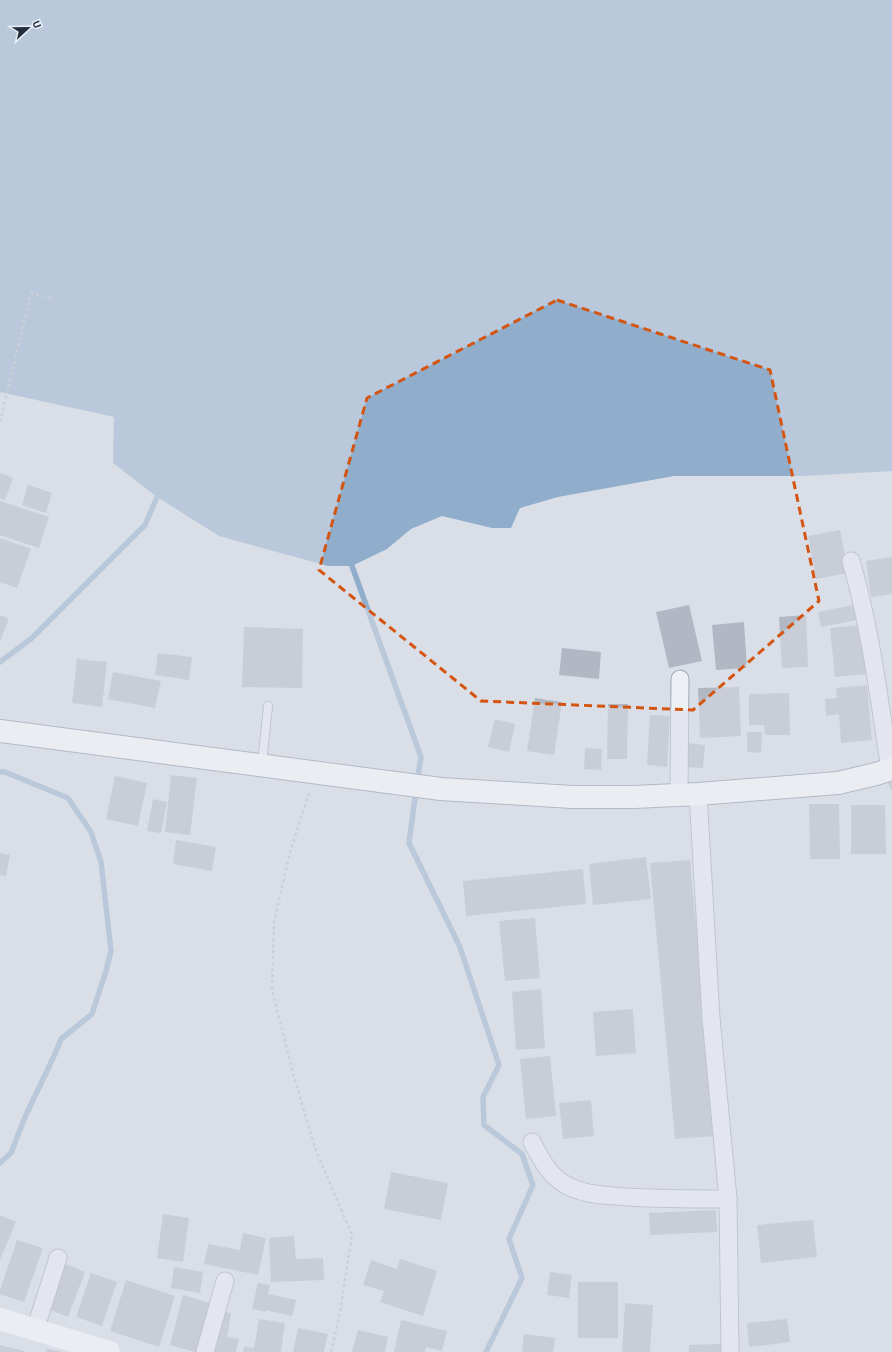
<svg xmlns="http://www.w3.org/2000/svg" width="892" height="1352" font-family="'Alegreya Sans',sans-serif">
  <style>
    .water { fill: #90aecc }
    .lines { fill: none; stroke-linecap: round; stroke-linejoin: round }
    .stream { stroke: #90aecc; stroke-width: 5.5 }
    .building { fill: #b1b8c4 }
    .lane-casing { stroke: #9fa6b1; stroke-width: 10 }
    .street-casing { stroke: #9fa6b1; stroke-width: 19 }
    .highway-casing { stroke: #808d9f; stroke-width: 24 }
    .path { stroke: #b8bdc5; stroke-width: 2.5; stroke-dasharray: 3 3; stroke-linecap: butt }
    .lane { stroke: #edf0f5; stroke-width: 8 }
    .street { stroke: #edf0f5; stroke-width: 17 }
    .secondary { stroke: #fff; stroke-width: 22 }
    .highway { stroke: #fff; stroke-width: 22 }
    .marked { fill: none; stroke: #d45511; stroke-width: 3; stroke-dasharray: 8 5; stroke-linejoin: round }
  </style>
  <rect width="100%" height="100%" fill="#dadfe7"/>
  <polygon class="water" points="0,0 892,0 892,471 804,476 674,476 558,497 520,508 511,528 492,528 442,516 411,529 387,549 352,566 328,566 219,536 157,497 113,463 114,417 0,392"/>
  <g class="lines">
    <g class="stream">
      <polyline points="352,566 421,757 417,782"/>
      <polyline points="0,662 32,638 145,525 157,497"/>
      <polyline points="0,772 5,772 68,798 91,832 101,862 111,951 106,971 92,1014 61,1039 54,1056 25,1117 11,1153 0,1163"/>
      <polyline points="416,791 409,843 460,947 499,1065 483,1097 484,1125 522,1154 533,1185 509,1239 522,1278 486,1352"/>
    </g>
  </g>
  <g class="building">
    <polygon points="1,473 13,478 5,500 0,498 0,476"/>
    <polygon points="28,485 52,493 46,513 22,505"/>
    <polygon points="0,501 49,517 39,548 0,535"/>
    <polygon points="840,530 848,573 816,579 808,536"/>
    <polygon points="0,538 31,549 17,588 0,582"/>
    <polygon points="892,557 892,594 871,597 866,561"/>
    <polygon points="859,604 862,619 821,627 818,612"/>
    <polygon points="689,605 702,661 669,668 656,612"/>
    <polygon points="0,615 9,619 0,641"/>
    <polygon points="806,615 808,667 782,668 779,617"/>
    <polygon points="744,622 747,668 716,670 712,625"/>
    <polygon points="861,625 866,674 835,677 830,628"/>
    <polygon points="244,627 303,629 302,688 242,687"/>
    <polygon points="562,648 601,652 599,679 559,675"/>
    <polygon points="158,653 192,657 189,680 155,675"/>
    <polygon points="77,659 107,662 102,707 72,703"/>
    <polygon points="113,672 161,681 155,708 108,699"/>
    <polygon points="867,685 872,740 841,743 839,714 826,716 825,699 837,698 836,688"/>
    <polygon points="739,687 741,736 700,738 698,688"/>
    <polygon points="789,693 790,735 765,735 764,725 749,725 749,694"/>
    <polygon points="535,698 562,702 554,755 527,751"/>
    <polygon points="608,704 628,704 627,759 607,759"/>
    <polygon points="650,715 670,716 667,767 647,765"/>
    <polygon points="495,719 515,724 509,752 488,747"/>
    <polygon points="747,732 762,732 761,753 747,752"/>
    <polygon points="688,743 705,745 703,768 687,767"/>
    <polygon points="585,748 602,749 601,770 584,769"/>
    <polygon points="171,775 197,778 190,835 165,832"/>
    <polygon points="115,776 147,783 138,826 106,819"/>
    <polygon points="892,779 892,792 887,781"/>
    <polygon points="153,799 167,802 161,833 147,831"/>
    <polygon points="809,804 839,804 840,859 810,859"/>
    <polygon points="851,805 885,805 886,854 851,854"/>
    <polygon points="176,840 216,847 212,871 173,864"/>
    <polygon points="0,853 10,855 6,876 0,875"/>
    <polygon points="646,857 651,899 593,905 589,864"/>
    <polygon points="690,860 715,1136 675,1139 650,863"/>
    <polygon points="583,869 586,904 466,916 463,881"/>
    <polygon points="535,918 540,978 505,981 499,921"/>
    <polygon points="541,989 545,1048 516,1050 512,992"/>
    <polygon points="633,1009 636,1053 596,1056 593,1012"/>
    <polygon points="550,1056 556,1116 526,1119 520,1059"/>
    <polygon points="591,1100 594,1136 563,1139 559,1103"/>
    <polygon points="391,1172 448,1183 441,1220 384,1209"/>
    <polygon points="716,1210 717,1232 650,1235 649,1213"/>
    <polygon points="163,1214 189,1218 183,1262 157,1258"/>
    <polygon points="0,1215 16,1222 0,1260"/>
    <polygon points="813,1220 817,1257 761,1263 757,1225"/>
    <polygon points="243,1233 266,1238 258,1275 204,1264 208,1244 240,1250"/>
    <polygon points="294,1236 296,1259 323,1258 324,1280 271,1282 269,1238"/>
    <polygon points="17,1240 43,1248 24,1302 0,1294 0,1290"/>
    <polygon points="400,1259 437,1271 423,1316 380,1302 384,1291 363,1285 371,1260 397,1269"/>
    <polygon points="61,1262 85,1272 68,1317 43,1307"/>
    <polygon points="174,1267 203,1272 200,1293 171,1288"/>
    <polygon points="550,1272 572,1275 569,1298 547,1295"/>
    <polygon points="91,1273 117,1282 102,1326 76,1317"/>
    <polygon points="126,1280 175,1296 159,1347 110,1331"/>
    <rect x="578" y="1282" width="40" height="56"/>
    <polygon points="258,1283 270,1285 268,1294 296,1300 292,1316 266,1310 266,1312 252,1309"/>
    <polygon points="183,1295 213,1304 201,1352 195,1352 170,1345"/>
    <polygon points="625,1303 653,1305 650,1352 622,1352"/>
    <polygon points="218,1311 231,1313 227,1337 239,1339 236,1352 211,1352"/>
    <polygon points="259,1319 285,1323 281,1352 243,1352 244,1347 254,1348"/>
    <polygon points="787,1319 790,1342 749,1347 747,1323"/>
    <polygon points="401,1320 447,1331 442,1351 426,1347 425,1352 394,1352"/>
    <polygon points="298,1328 328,1334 324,1352 293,1352"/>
    <polygon points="358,1330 388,1337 385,1352 352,1352"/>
    <polygon points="524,1334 555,1338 553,1352 522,1352"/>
    <polygon points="721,1344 721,1352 689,1352 689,1345"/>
    <polygon points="0,1345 24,1351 24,1352 0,1352"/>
    <polygon points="47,1349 59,1351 59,1352 46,1352"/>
  </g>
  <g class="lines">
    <defs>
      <polyline id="lane" points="262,764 268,706"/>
      <g id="street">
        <path d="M851 561C871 629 879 700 890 769"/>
        <polyline points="679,794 680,679"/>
        <polyline points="698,794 711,1018 728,1199 730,1352"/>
        <path d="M532 1142C540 1157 548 1174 563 1183 583 1196 606 1195 628 1197 661 1199 695 1199 728 1199"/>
        <polyline points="35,1330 58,1258"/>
        <polyline points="205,1352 225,1281"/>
      </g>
      <polyline id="highway" points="0,731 441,789 572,797 634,797 698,794 838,783 876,774 892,769"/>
    </defs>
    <use href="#lane" class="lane-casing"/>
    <use href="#street" class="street-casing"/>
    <use href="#highway" class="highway-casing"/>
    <g class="path">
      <polyline points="0,422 31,293 51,298"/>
      <polyline points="309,793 290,852 274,922 272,990 294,1077 315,1148 352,1235 340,1312 331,1352"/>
    </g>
    <use href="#lane" class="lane"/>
    <use href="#street" class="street"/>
    <polyline class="secondary" points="0,1319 109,1352"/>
    <use href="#highway" class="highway"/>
  </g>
  <path d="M0 0H892V1352H0ZM557 300 770 370 819 601 693 710 481 701 319 570 367 398Z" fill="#dadfe7" fill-opacity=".55" fill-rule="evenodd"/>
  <path class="marked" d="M557 300 770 370 819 601 693 710 481 701 319 570 367 398Z"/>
  <g transform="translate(28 28) rotate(68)" stroke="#e9eef5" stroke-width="3" paint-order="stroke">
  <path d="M0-3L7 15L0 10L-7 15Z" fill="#232d3e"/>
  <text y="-6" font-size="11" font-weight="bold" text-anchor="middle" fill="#232d3e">U</text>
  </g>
</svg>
